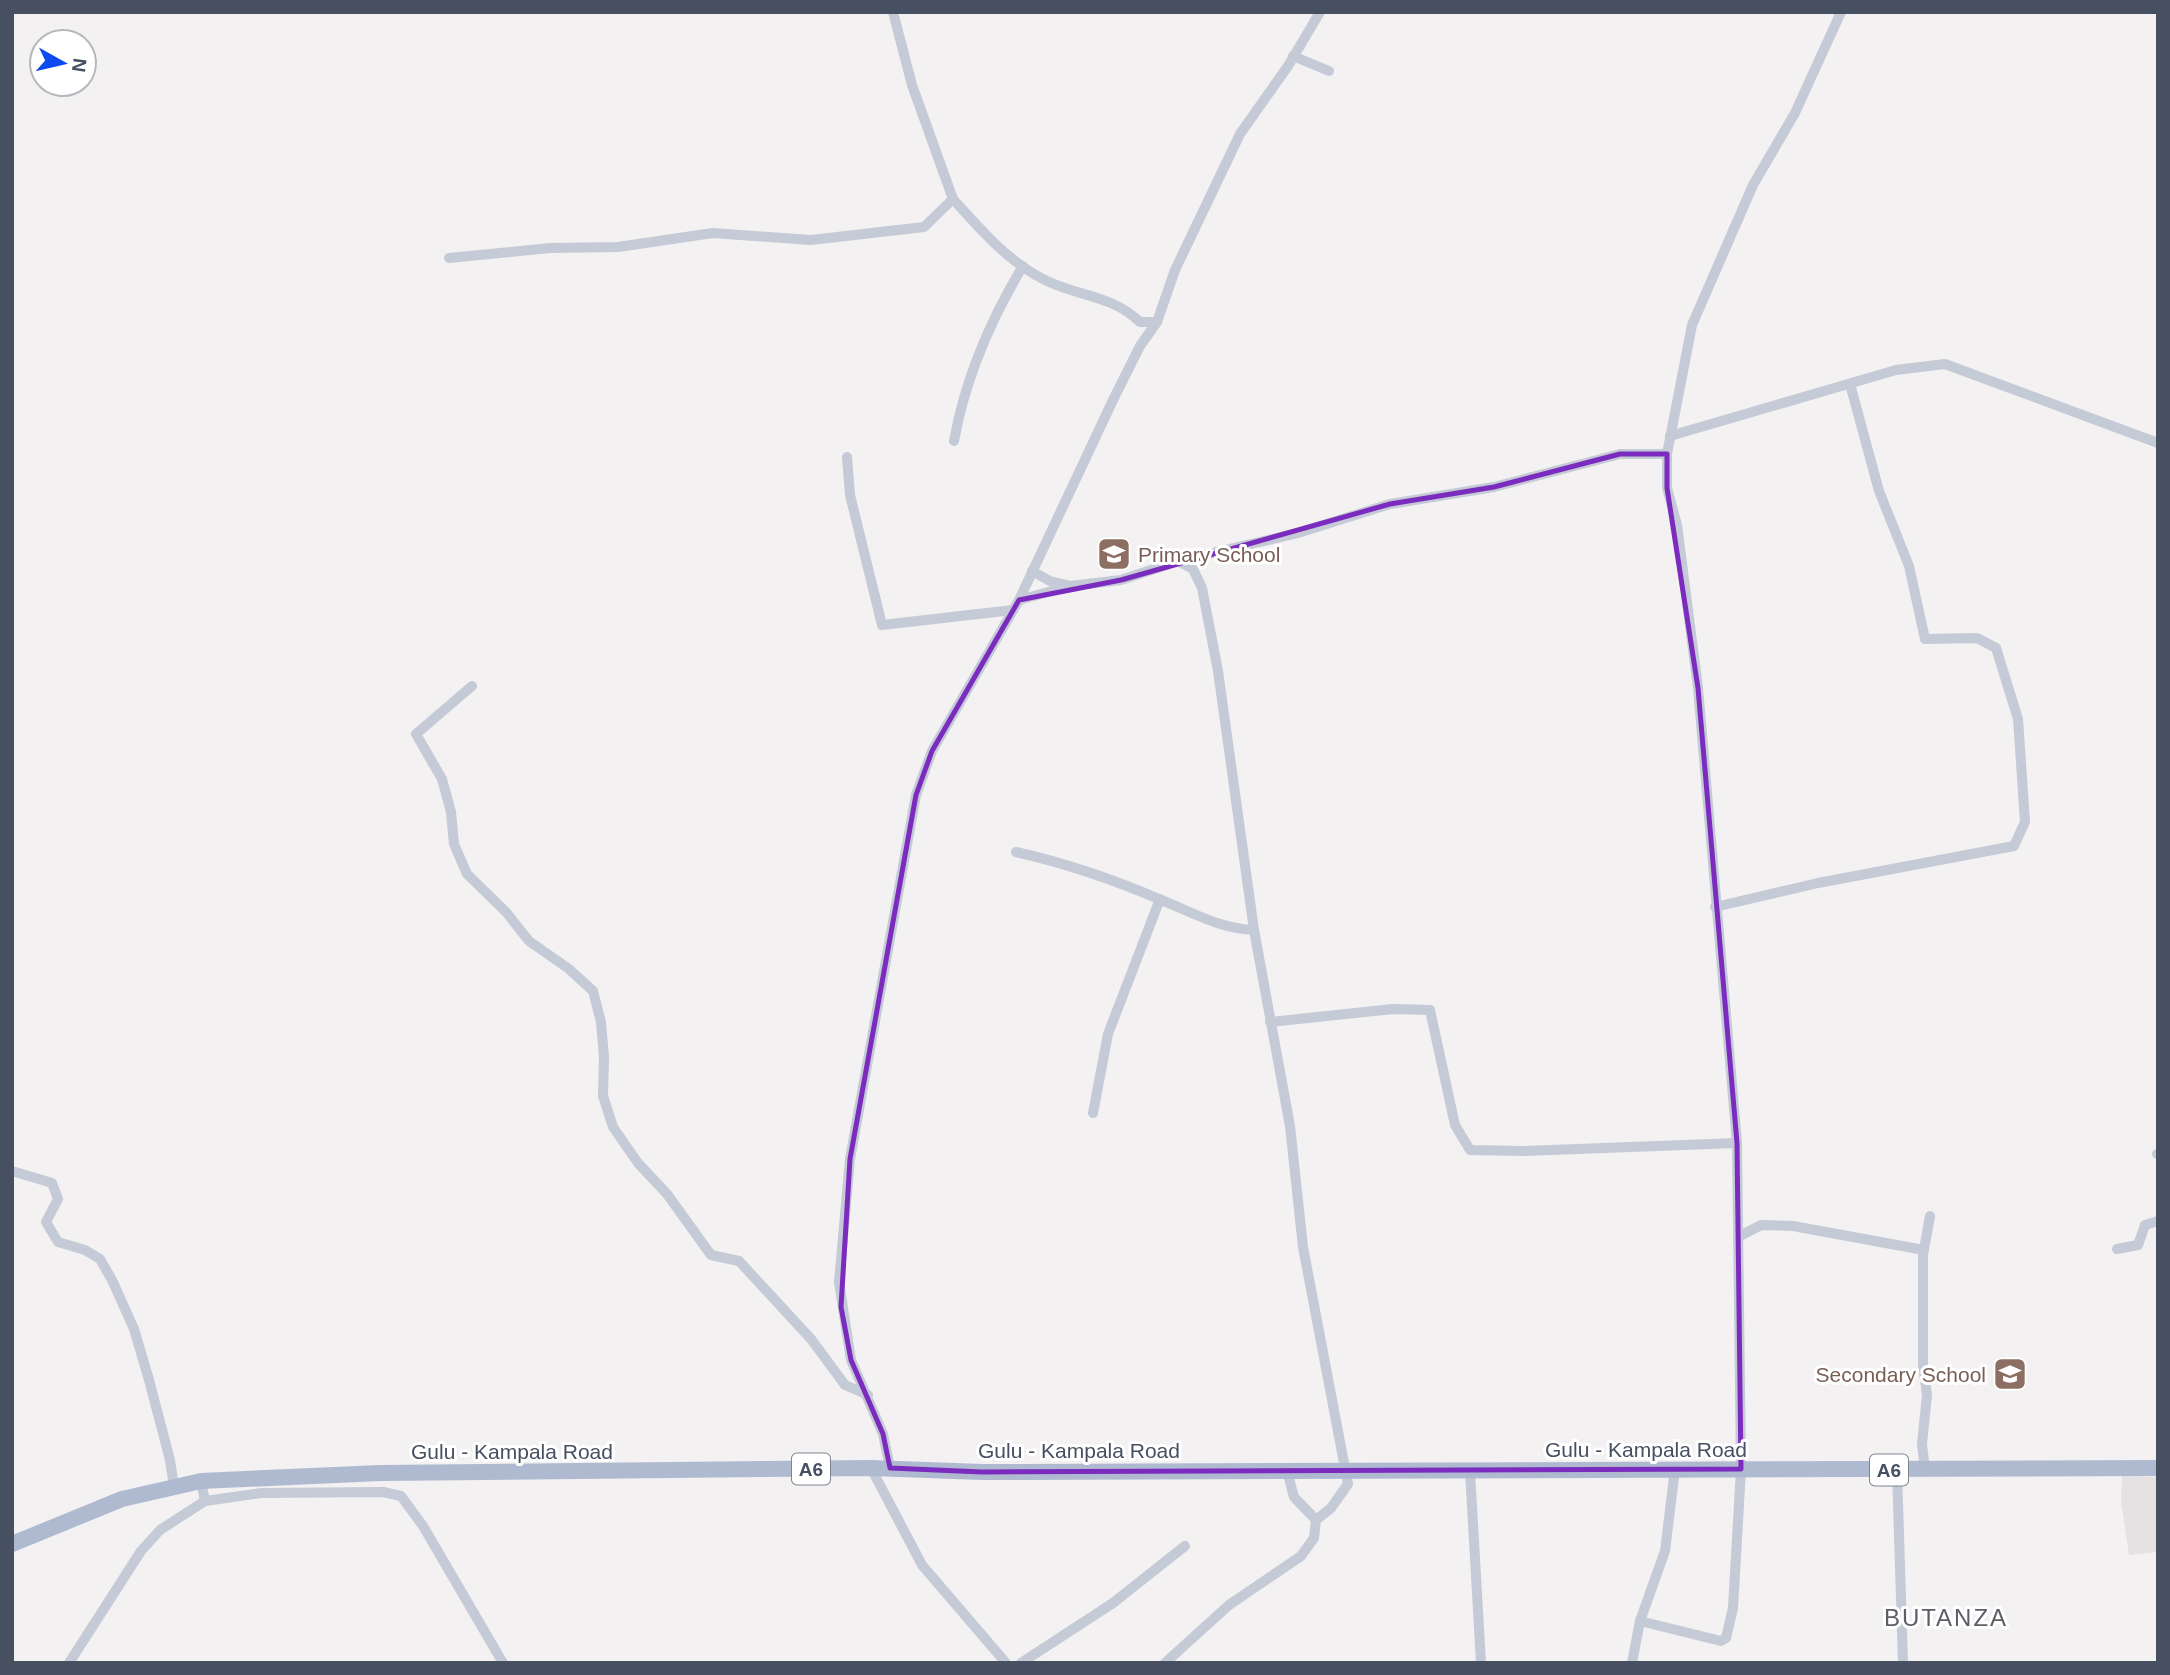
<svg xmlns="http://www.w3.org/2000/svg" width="2170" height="1675" font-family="Helvetica,sans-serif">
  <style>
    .education { fill: #e4e2e2 }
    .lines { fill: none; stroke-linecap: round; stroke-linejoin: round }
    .minor { stroke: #c4cad6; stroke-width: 10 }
    .primary { stroke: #afbad1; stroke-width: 16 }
    .marked { fill: none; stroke: #7b2cbf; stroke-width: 5; stroke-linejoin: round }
    .labels { text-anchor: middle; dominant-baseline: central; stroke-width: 6; stroke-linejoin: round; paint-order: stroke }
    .shield { fill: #fff; stroke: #7e8490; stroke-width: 2 }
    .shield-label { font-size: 19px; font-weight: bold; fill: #475060 }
    .education-label { font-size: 21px; fill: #785e54; stroke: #fff; text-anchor: start }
    .street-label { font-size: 21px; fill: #475060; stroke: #fff }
    .quarter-label { font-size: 24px; letter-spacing: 2px; fill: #5d5f66; stroke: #fff }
  </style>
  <rect width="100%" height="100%" fill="#f3f1f1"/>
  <polygon class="education" points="2122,1476 2158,1477 2158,1552 2129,1555 2121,1501"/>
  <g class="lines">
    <g class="minor">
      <polyline points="893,12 912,85 953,199"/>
      <polyline points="1293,56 1329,71"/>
      <path d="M449 258 550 248 618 247 713 233 811 240 924 227 953 199C981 230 1009 263 1047 281 1081 297 1111 295 1140 322H1157"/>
      <polyline points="1670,436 1896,370 1945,364 2158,443"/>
      <path d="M954 441C965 380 991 319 1023 266"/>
      <polyline points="847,457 850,495 882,625 1013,610"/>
      <polyline points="1178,561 1298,533 1390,504 1494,487 1620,454 1667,454"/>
      <polyline points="1032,571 1050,581 1067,585"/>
      <polyline points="472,686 416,734 442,779 451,812 454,844 467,874 506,912 529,941 569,969 593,991 601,1022 604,1057 603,1096 613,1127 638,1163 667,1194 711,1255 739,1261 811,1339 845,1385 868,1395"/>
      <path d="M1016 852C1065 863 1115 880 1161 900 1192 912 1220 929 1254 930L1218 671 1202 588 1193 569 1178 561 1121 580 1070 586 1019 600"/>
      <polyline points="1715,907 1818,883 2014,846 2025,822 2018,719 1996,648 1977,638 1925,639 1909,566 1879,491 1850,384"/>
      <polyline points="1270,1022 1393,1009 1430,1010 1455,1125 1470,1150 1523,1151 1737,1143"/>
      <polyline points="1093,1113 1108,1034 1160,899"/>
      <polyline points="2157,1154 2158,1154"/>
      <polyline points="12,1171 52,1183 58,1199 46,1222 58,1242 85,1250 100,1259 112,1280 134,1329 149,1380 170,1460 174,1487"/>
      <polyline points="1738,1237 1761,1225 1793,1226 1924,1250"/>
      <polyline points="2117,1249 2138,1245 2145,1225 2158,1221"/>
      <polyline points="871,1468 922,1565 1006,1663"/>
      <polyline points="890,1468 883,1434 851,1360 839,1282 850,1159 916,795 932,751 1019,600 1113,400 1140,346 1157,322 1175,270 1240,134 1288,66 1320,12"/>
      <polyline points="1897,1470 1903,1663"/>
      <polyline points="1925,1470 1922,1444 1927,1395 1923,1365 1923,1255 1930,1216"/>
      <polyline points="1287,1471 1294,1497 1316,1520"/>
      <polyline points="1470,1471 1481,1663"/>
      <polyline points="205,1501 261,1493 383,1492 401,1496 423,1526 503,1663"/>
      <polyline points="1640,1621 1721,1641 1726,1638 1733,1608 1741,1469 1737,1143 1698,688 1677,525 1667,488 1667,454 1692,325 1753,185 1795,113 1841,12"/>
      <polyline points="69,1663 141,1551 160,1530 205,1501 201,1481"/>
      <polyline points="1021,1663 1113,1603 1185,1546"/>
      <polyline points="1165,1663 1229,1605 1301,1556 1314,1538 1316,1520 1331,1508 1348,1484 1303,1247 1290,1126 1254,930"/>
      <polyline points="1632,1663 1640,1621 1665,1551 1675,1469"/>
    </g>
    <polyline class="primary" points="12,1544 122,1499 201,1481 380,1473 871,1468 982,1472 2158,1468"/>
  </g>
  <path class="marked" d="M1620 454H1667V488L1698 688 1737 1143 1741 1469 982 1472 890 1468 883 1434 851 1360 841 1307 850 1159 916 795 932 751 1019 600 1121 580 1390 504 1494 487Z"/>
  <defs>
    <symbol id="school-square" viewBox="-11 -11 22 22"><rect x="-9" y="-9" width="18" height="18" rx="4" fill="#8d6e63" stroke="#fff"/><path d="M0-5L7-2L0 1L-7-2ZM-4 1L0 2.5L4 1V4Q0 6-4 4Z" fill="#fff"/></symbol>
  </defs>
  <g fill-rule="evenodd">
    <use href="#school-square" x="1095" y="535" width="38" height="38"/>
    <use href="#school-square" x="1991" y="1355" width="38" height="38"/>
  </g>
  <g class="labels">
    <g class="shield">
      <rect x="792" y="1453.5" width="38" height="31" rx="5"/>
      <rect x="1870" y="1454.5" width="38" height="31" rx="5"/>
    </g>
    <g class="shield-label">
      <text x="811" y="1469">A6</text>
      <text x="1889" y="1470">A6</text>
    </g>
    <g class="education-label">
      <text x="1138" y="554">Primary School</text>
      <text x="1986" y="1374" text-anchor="end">Secondary School</text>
    </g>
    <g class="street-label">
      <text x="1646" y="1449">Gulu - Kampala Road</text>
      <text x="1079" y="1450">Gulu - Kampala Road</text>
      <text x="512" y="1451">Gulu - Kampala Road</text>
    </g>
    <g class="quarter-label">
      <text x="1946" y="1617">BUTANZA</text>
    </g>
  </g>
  <rect width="2170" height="1675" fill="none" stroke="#475060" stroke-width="28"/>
  <g transform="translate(63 63) rotate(98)"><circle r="33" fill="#ffffff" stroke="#b5b9bf" stroke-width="2"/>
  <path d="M0-5L12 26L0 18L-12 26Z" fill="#0d4af0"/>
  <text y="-10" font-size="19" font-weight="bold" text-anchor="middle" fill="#475060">N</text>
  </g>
</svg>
